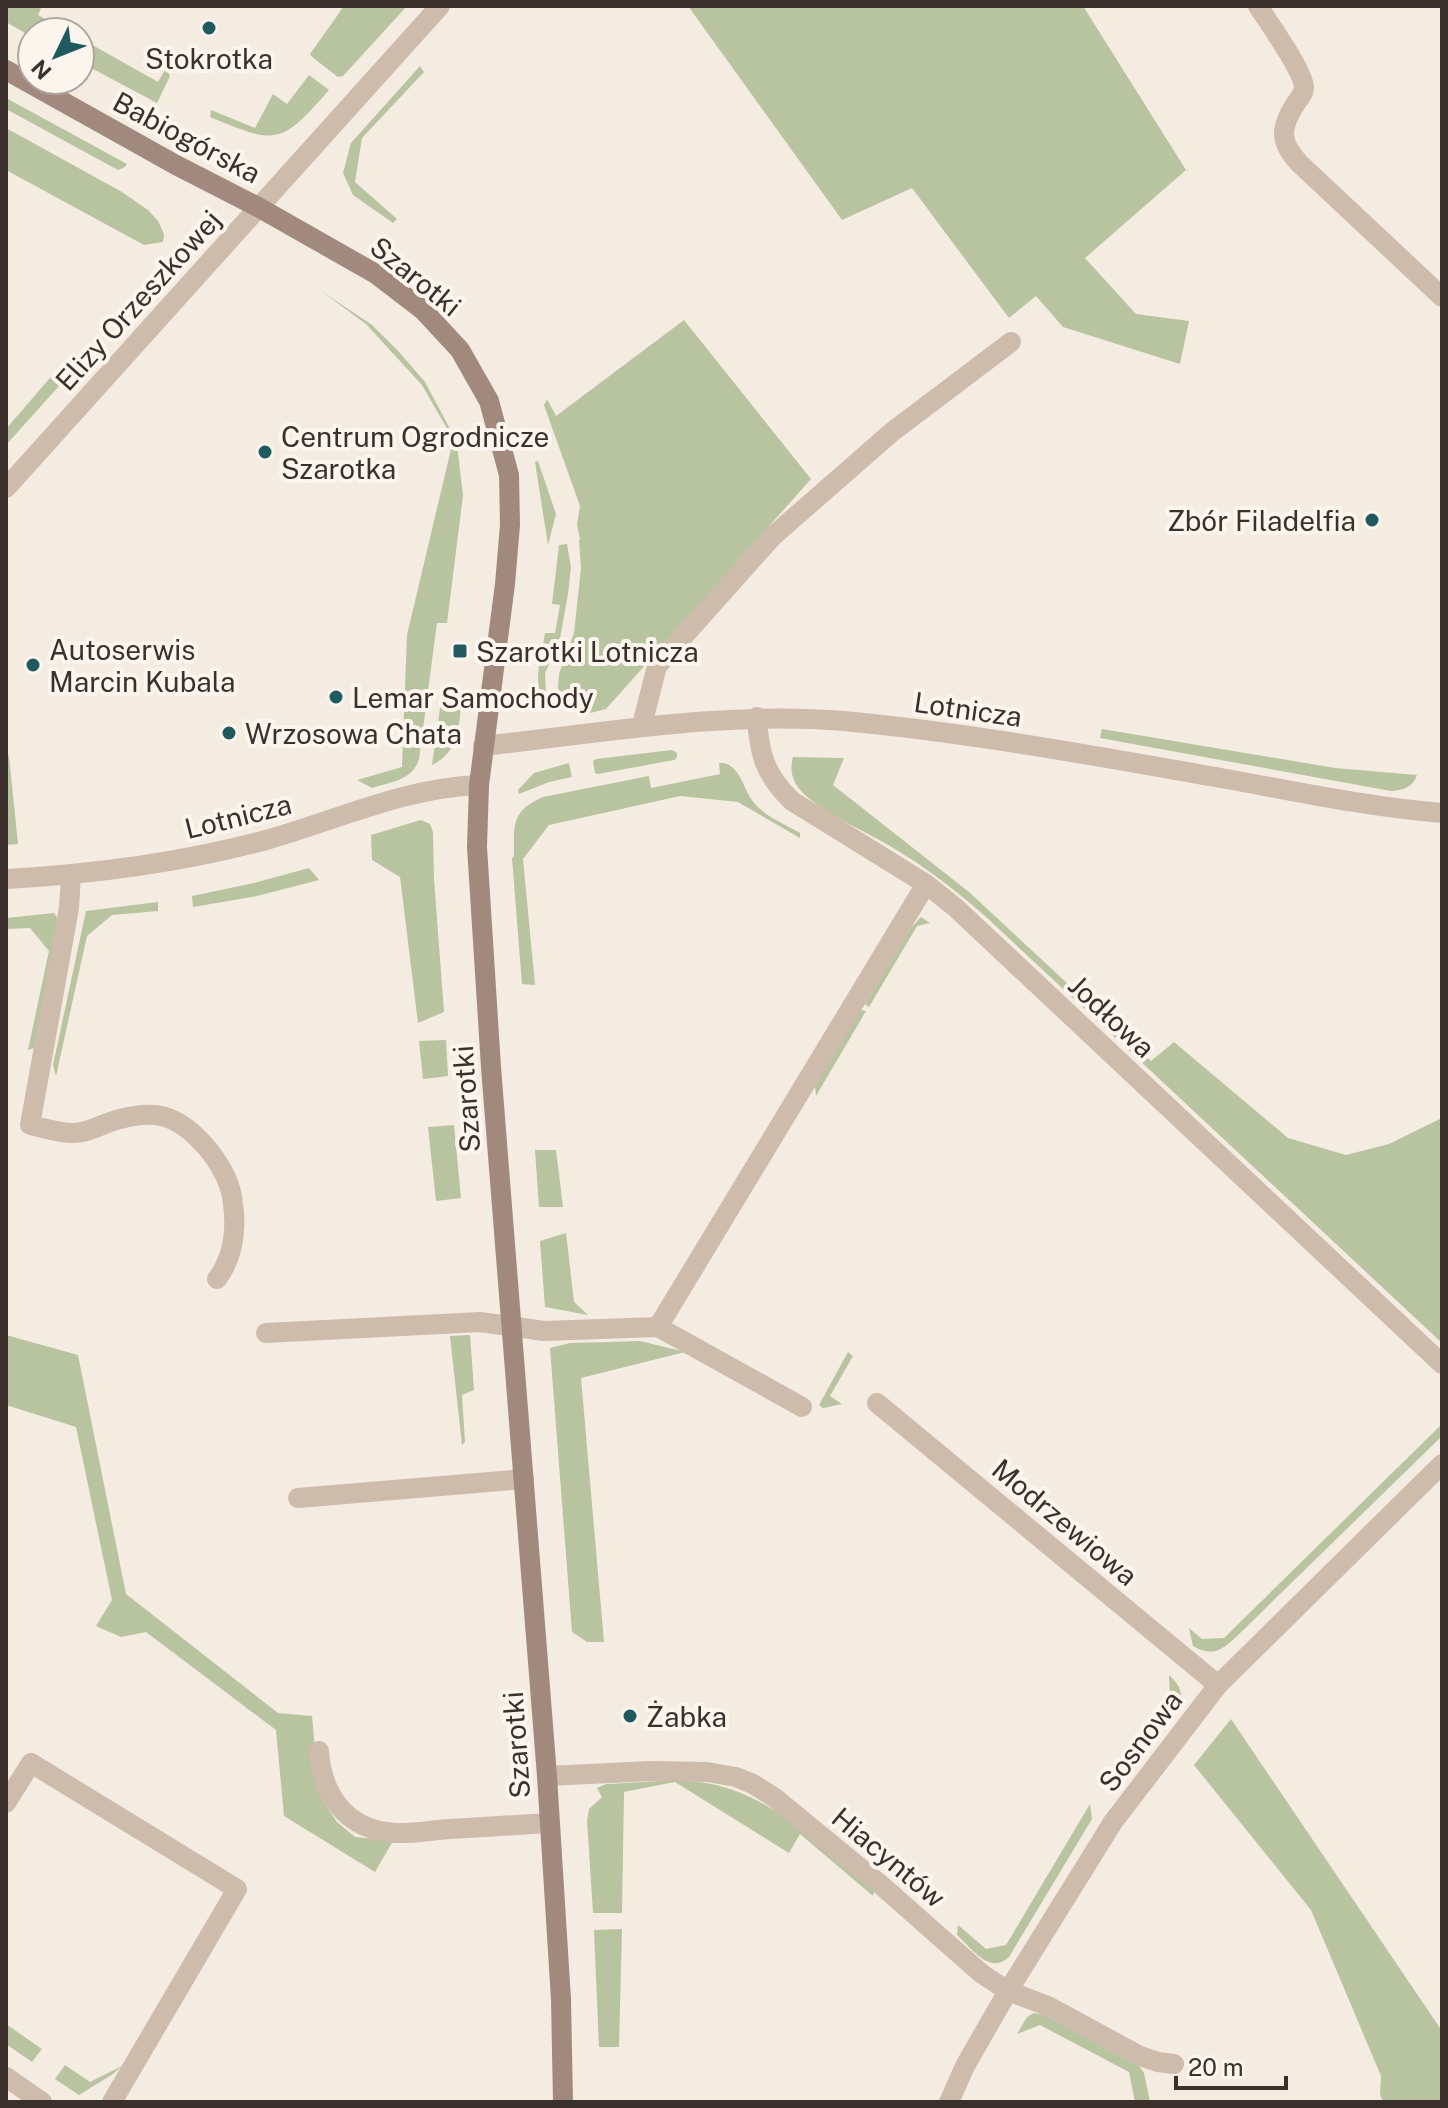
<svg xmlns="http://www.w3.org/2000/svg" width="1448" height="2108" font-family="'Public Sans',sans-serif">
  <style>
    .green { fill: #b8c4a0 }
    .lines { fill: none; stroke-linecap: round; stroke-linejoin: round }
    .lane { stroke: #cdbbac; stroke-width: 20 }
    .street { stroke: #cdbbac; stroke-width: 20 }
    .secondary { stroke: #a18a7d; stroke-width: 20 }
    .poi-dot { fill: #1f5a5e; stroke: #fbf5ee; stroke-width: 3 }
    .labels { text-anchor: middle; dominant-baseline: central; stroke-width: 8; stroke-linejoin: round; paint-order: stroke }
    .poi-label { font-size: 28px; fill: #3b302b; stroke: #fbf5ee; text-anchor: start }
    .street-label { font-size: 28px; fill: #3b302b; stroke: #fbf5ee }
  </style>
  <rect width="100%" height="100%" fill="#f4ebe1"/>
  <g class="green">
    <polygon points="6,6 42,6 38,15 69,32 32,32 32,37 6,22"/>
    <polygon points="344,6 407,6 343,76 338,77 312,57 310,54"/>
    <polygon points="688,6 1083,6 1186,170 1085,258 1136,314 1189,321 1180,364 1063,327 1036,296 1009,318 912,188 842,220"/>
    <polygon points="80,38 158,82 166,68 170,76 157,103 80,62"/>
    <polygon points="420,66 424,72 362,138 355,182 397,219 393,223 353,195 343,173 351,143"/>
    <path d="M309 75 329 90C281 145 277 145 210 117L211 110 255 128 273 94 287 104Z"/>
    <polygon points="6,98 127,164 125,167 118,170 6,109"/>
    <polygon points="6,128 122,192 148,210 158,221 164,234 163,242 144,245 6,170"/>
    <polygon points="321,291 372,325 399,352 425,382 450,429 449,432 422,385 366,324"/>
    <polygon points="684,320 811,479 606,709 590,713 590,707 566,710 560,704 558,686 559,674 574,633 581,568 579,540 580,539 577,525 580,506 544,405 547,399 556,416"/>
    <polygon points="62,364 70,370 68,376 6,445 6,429"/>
    <path d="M452 445H457L463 495 447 623H437L419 759C413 780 391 782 372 788L357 780 402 767 407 635Z"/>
    <polygon points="538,461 556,514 548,545 535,462"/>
    <path d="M567 544 571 567 568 594 559 644 545 673 546 696H541C534 677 542 652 545 633H555L560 605 552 604 559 545Z"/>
    <path d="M441 701 461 704C459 730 457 753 432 765Z"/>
    <path d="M1102 729 1335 768 1417 775C1413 787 1404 790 1391 791L1100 738Z"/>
    <polygon points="672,750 677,753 677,757 674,760 598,774 595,773 593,761 596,759"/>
    <polygon points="6,753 9,756 18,844 6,845"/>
    <path d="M793 757 844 758 833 785 969 892 1151 1061 1174 1042 1288 1138 1346 1155 1389 1144 1442 1118V1343L984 915C954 889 924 866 890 846 863 830 828 816 805 795 793 783 789 773 793 757Z"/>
    <polygon points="569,763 572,777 549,782 519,794 518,790 534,773"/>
    <path d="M719 763C738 761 743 787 752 800 763 816 783 823 800 833V838L738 802 680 796 549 825 523 859 535 985 522 984 512 858 514 856C514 825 511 811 543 797L649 776 651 788 720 774Z"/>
    <polygon points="421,820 430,824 433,832 434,879 444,1012 418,1023 400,877 372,860 371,835"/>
    <polygon points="309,868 319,880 257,896 193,907 192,896 254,883"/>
    <polygon points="158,902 158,911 112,915 87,936 56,1076 53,1065 86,911"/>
    <polygon points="54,913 58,919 34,1048 28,1050 49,951 30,928 6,929 6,918"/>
    <polygon points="921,917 930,923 917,926 869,1007 865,1004 910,929"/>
    <polygon points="860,1010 866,1011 816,1096 815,1086"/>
    <polygon points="446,1040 448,1076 423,1079 419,1041"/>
    <polygon points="454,1125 461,1198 436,1201 428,1127"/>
    <polygon points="535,1150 556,1150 563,1207 539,1207"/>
    <polygon points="566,1233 574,1302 588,1315 545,1307 540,1241"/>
    <polygon points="6,1335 78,1355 126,1594 278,1713 312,1716 317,1772 323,1801 337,1822 355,1837 393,1841 375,1872 284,1816 276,1730 146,1632 121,1637 96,1626 112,1600 76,1427 6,1405"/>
    <polygon points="470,1335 474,1390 462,1395 465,1442 462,1445 450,1336"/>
    <polygon points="640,1341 685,1352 581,1378 604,1642 587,1642 572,1632 550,1348 570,1343"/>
    <polygon points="848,1352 853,1356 830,1396 842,1404 823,1408 819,1405"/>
    <path d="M1442 1424V1436L1234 1639C1220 1652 1210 1656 1193 1646L1189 1628 1202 1639 1224 1638Z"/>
    <path d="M1169 1675C1177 1683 1181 1687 1181 1699L1148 1743 1136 1745 1170 1701Z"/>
    <polygon points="1231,1719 1442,2031 1442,2102 1383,2102 1380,2094 1381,2076 1311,1910 1194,1765"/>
    <path d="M675 1782 624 1792 622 1913H593L587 1820 589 1809 602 1797 597 1788 606 1784C638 1783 681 1777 711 1784 776 1797 825 1850 874 1891L873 1896 800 1834 789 1853Z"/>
    <path d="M1090 1804 1092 1819 1009 1957C990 1975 972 1949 957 1935L958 1925 986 1949 1006 1945Z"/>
    <polygon points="622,1929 619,2047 599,2047 594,1930"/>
    <polygon points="1034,2013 1042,2014 1140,2067 1144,2073 1150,2102 1135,2102 1129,2072 1040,2025 1017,2034 1027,2017"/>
    <polygon points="6,2024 42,2049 32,2062 6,2044"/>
    <polygon points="65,2065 90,2082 122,2066 113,2074 79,2095 55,2079"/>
  </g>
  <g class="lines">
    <g class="lane">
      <path d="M1258 6C1268 22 1303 70 1304 87 1304 93 1300 98 1296 103 1280 128 1279 141 1299 163L1442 297"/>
      <polyline points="642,725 657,666 773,536 892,432 1011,342"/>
      <path d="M71 875 69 908 30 1125C44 1128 59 1133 73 1133 88 1134 105 1122 120 1119 131 1116 145 1114 156 1115 190 1119 227 1165 232 1197 237 1226 235 1255 217 1279"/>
      <polyline points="658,1327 926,884"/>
      <polyline points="266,1333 480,1322 544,1331 658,1327 802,1407"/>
      <polyline points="298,1498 524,1479"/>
      <path d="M319 1751C322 1796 347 1830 395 1833 413 1834 432 1830 450 1829 483 1827 516 1825 549 1823"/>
      <polyline points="6,1803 31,1763 237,1889 112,2102"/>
    </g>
    <g class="street">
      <polyline points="6,488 440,6"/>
      <path d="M757 717C759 754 765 775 792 801L926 884 956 908 1442 1364"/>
      <path d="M483 746C603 733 723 711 844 721 971 733 1096 756 1221 778 1294 791 1368 807 1442 813"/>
      <path d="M6 879C95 874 180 863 266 840 337 820 404 788 479 785"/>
      <polyline points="877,1403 1218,1685"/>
      <polyline points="547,1776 652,1771 707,1772 736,1777 753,1784 775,1798 881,1885 982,1974 1008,1991 1048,2006 1140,2056 1158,2062 1174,2064"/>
      <polyline points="6,2077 42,2102"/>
      <polyline points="949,2102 965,2066 1008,1991 1113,1822 1218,1685 1442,1464"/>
    </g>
    <polyline class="secondary" points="6,70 176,165 258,207 376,274 423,310 460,350 489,401 509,475 510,525 505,584 479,785 477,847 491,1067 547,1776 561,1999 563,2102"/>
  </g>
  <g class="poi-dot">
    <circle cx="209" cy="28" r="8"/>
    <circle cx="265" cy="452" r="8"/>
    <circle cx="1372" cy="520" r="8"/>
    <rect x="452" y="643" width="16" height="16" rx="4"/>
    <circle cx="33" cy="665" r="8"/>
    <circle cx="336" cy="697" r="8"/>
    <circle cx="229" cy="733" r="8"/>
    <circle cx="630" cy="1716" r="8"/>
  </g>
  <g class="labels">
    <g class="poi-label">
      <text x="209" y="58" text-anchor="middle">Stokrotka</text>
      <text x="281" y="436">Centrum Ogrodnicze<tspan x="281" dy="32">Szarotka</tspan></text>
      <text x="1356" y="520" text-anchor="end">Zbór Filadelfia</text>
      <text x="49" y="649">Autoserwis<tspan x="49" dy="32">Marcin Kubala</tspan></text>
      <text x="476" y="651">Szarotki Lotnicza</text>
      <text x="352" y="697">Lemar Samochody</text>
      <text x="245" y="733">Wrzosowa Chata</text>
      <text x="646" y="1716">Żabka</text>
    </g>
    <g class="street-label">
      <text transform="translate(187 137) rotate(28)">Babiogórska</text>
      <text transform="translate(416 276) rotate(39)">Szarotki</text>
      <text transform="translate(138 300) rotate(-48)">Elizy Orzeszkowej</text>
      <text transform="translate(968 709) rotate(8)">Lotnicza</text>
      <text transform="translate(238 816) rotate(-14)">Lotnicza</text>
      <text transform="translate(1112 1016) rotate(43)">Jodłowa</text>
      <text transform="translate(466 1099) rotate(-94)">Szarotki</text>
      <text transform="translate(1065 1522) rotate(40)">Modrzewiowa</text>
      <text transform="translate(1140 1741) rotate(-53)">Sosnowa</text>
      <text transform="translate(516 1745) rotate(-94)">Szarotki</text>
      <text transform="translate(889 1857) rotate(40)">Hiacyntów</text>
    </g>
  </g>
  <rect width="1448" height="2108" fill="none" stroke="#3b302b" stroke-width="16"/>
  <g transform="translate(56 56) rotate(227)"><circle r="38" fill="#fbf5ee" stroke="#aea6a0" stroke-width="2"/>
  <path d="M0-6L14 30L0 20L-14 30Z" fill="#1f5a5e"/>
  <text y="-12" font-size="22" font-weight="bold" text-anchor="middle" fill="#3b302b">N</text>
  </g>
  <path d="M1176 2076v12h110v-12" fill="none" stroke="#3b302b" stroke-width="4"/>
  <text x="1188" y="2076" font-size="24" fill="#3b302b" stroke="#fbf5ee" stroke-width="6" paint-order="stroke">20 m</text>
</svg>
